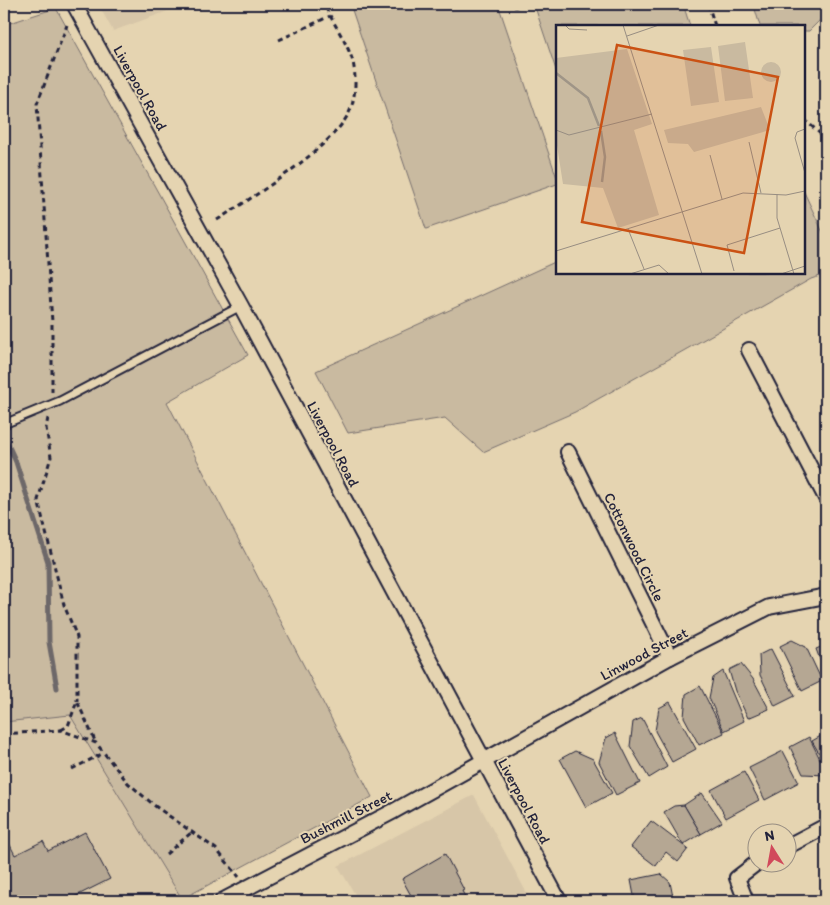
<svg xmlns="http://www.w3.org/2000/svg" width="830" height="905" font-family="Itim,sans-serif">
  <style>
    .built { fill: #d7c6a8 }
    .green { fill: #c9baa0; stroke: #766e6e }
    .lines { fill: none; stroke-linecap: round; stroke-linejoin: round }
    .stream { stroke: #6d6769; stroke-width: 5 }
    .building { fill: #b5a793; stroke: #22223b }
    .lane-casing { stroke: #22223b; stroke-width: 11 }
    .street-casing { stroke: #22223b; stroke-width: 18 }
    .path { stroke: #22223b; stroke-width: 3; stroke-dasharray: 5 4; stroke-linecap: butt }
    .lane { stroke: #e5d4b1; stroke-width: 7 }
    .street { stroke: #e5d4b1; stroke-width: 14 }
    .labels { text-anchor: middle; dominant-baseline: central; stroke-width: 4; stroke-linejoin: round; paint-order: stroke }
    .street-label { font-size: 15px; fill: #22223b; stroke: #e5d4b1 }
    .inset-river { fill: none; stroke: #9f9587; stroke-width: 2.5 }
    .inset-road { fill: none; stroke: #978d82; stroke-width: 1 }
    .view { fill: #ca5113; fill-opacity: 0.15; stroke: #ca5113; stroke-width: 2.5 }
    .inset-edge { fill: none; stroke: #22223b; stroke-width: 2.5 }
  </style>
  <rect width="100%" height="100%" fill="#e5d4b1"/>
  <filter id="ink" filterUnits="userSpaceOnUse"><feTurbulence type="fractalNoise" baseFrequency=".02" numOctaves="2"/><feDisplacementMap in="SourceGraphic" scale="10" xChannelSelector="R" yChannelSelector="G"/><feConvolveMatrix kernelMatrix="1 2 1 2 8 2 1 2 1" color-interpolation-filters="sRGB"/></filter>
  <g filter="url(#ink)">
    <g class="built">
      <polygon points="98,4 187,4 113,31"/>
      <polygon points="70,715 182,899 178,901 4,901 4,722"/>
      <polygon points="474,795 531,901 359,901 338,866"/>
    </g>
    <g class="green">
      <polygon points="350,4 498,4 557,178 557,184 426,229"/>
      <polygon points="534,4 683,4 690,26 558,26 557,73"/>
      <polygon points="745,4 826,4 826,14 809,31 804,31 804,26 760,26 754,6 746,9"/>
      <polygon points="56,8 248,355 167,402 372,797 182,899 70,715 4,722 4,25"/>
      <polygon points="804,192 826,239 826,274 811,279 575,412 483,452 445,418 348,433 316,371 557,261 558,272 804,272"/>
    </g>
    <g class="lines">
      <polyline class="stream" points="4,436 16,462 48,562 49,642 57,688"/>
    </g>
    <g class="building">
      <polygon points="792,640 806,647 822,681 802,691 780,646"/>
      <polygon points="826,645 826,676 816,649"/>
      <polygon points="771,649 795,696 775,706 760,675 759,655"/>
      <polygon points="741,664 753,679 769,709 748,718 735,691 729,670"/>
      <polygon points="723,671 744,721 724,731 709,698 713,678"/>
      <polygon points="700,686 724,733 699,745 684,717 686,694"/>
      <polygon points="670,702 696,749 672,762 655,731 659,708"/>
      <polygon points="642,718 667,767 649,778 630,746 633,722"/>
      <polygon points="615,733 640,783 616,795 599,762 606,738"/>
      <polygon points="826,733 826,765 812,741"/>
      <polygon points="809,737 826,771 826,775 803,774 790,747"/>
      <polygon points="575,751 593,759 612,793 586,807 560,759"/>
      <polygon points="783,751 799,782 765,800 749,768"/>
      <polygon points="744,772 759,800 726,818 711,790"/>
      <polygon points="702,793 722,822 701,834 684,805"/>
      <polygon points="684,805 701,834 683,845 664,812 674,806"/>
      <polygon points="651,821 688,849 678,862 666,852 656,866 631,847"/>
      <polygon points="85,832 110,879 66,901 4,901 4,833 15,855 43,841 48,851"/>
      <polygon points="445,854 464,890 462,891 467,901 414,901 402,879"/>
      <polygon points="661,874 670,882 673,897 653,901 635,901 631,880"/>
    </g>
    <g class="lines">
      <defs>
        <polyline id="lane" points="4,424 60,401 241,306"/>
        <g id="street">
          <polyline points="74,4 241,306 559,901"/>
          <polyline points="749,350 826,498"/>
          <polyline points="568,452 670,657"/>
          <polyline points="788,846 826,826"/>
          <polyline points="222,901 394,811 670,657 769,607 826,596"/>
          <polyline points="746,901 737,878 758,862"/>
        </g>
      </defs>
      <use href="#lane" class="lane-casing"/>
      <use href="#street" class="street-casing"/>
      <g class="path">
        <polyline points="515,4 516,8"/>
        <polyline points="708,4 715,26"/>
        <polyline points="279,40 330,16"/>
        <polyline points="804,119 826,139"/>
        <path d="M217 220C250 199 339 144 351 108 356 94 356 76 353 62 348 44 332 21 324 4"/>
        <polyline points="52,392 52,322 37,104 67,25"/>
        <polyline points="48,418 46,428 51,457 38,500 64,605 77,637 77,701"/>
        <polyline points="61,730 68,726 77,701 96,743"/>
        <polyline points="4,734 61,730 96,743 128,783 155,806 216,849 239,877"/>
        <polyline points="72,769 104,753"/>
        <polyline points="166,854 192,832"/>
      </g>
      <use href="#lane" class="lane"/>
      <use href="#street" class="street"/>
    </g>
  </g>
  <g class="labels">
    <g class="street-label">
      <text transform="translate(140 88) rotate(61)">Liverpool Road</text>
      <text transform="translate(333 444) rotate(62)">Liverpool Road</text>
      <text transform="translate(634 547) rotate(64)">Cottonwood Circle</text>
      <text transform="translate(644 654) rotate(-28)">Linwood Street</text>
      <text transform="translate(524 801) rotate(62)">Liverpool Road</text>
      <text transform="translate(346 817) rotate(-27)">Bushmill Street</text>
    </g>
  </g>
  <g transform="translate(556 25)">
    <rect width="249" height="249" fill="#e5d4b1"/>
    <path d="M189 17 197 73 169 76 162 21ZM155 22 163 77 135 81 127 25ZM71 24 96 99 78 105 103 190 62 203 47 163 7 159 0 114V33ZM205 47a10 10 0 1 1 20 0a10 10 0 1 1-20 0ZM205 82 214 105 138 127 132 119 112 118 108 105Z" fill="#c9baa0"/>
    <path class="inset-river" d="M0 48 32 73 43 101M45 106 49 132 46 157"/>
    <path class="inset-road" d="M9 0 13 4 31 5M67 0 146 249M71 11 103 0M249 104 241 107 239 113 249 148M0 105 13 110 96 89M193 117 205 168M154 130 166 174M221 169V193L238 249M72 204 88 244M0 226 187 168 230 170 249 166M178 246 171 220 224 203M74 249 103 240 113 249M225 249 249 241"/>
    <path class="view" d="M61 20 222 52 188 228 26 197Z"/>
    <rect width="249" height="249" class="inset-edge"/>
  </g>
  <rect width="830" height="905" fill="none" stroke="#e5d4b1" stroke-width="20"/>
  <rect x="10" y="10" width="810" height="885" fill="none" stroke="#22223b" stroke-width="2" filter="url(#ink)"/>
  <g transform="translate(772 848) rotate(349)"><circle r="24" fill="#e5d4b1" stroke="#978d82"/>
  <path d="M0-4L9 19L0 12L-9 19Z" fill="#d1495b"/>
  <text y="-8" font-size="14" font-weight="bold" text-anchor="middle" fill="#22223b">N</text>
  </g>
</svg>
